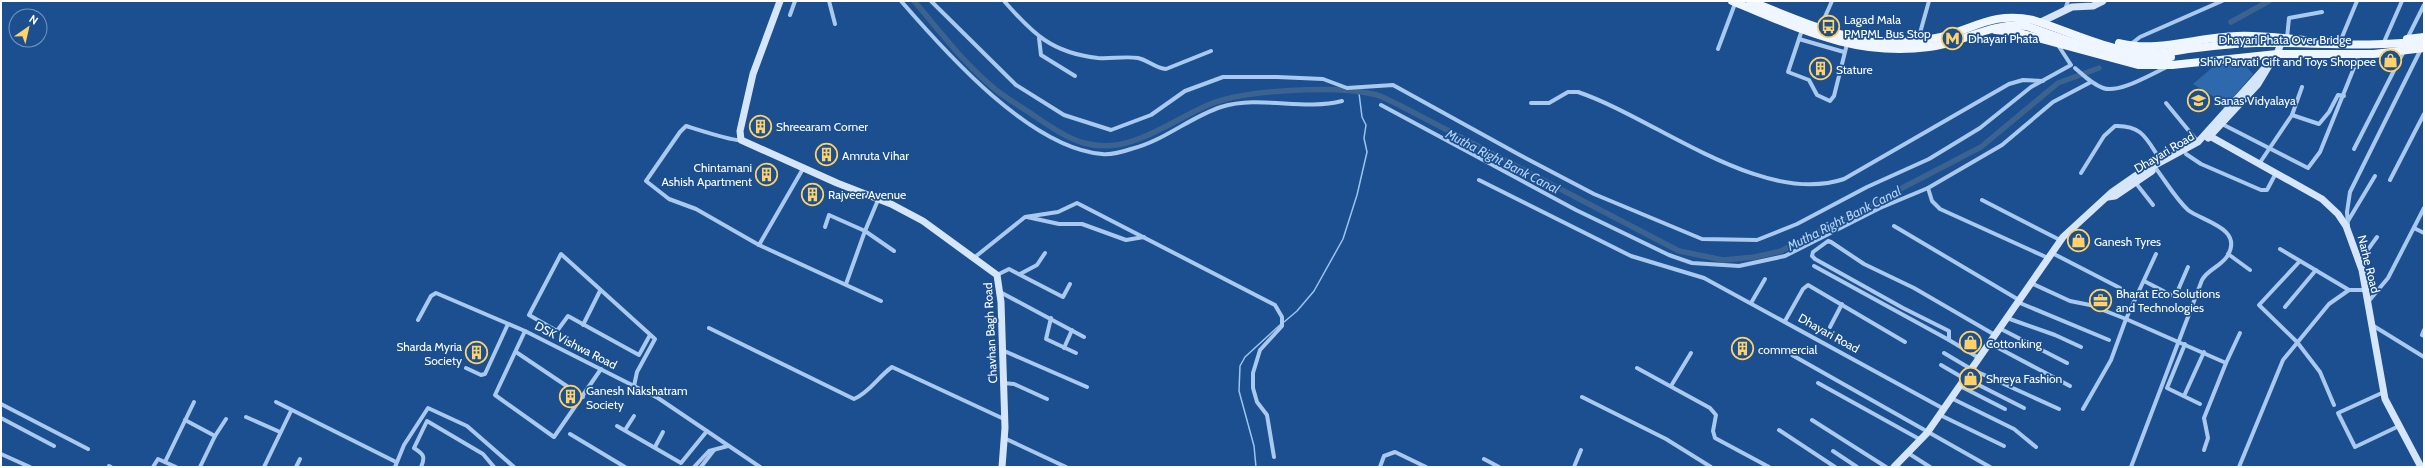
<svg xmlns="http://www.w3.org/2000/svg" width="2425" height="468" font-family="Cabin,sans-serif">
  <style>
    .park { fill: #2e69ad }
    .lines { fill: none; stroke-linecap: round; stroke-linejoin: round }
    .stream { stroke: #9cc4f0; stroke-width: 1.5 }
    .canal { stroke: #3c6290; stroke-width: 5.5 }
    .street { stroke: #a9c9ee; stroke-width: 4 }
    .secondary { stroke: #d6e6fa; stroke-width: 7 }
    .primary { stroke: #f0f6ff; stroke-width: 8 }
    .primary-bridge { stroke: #f0f6ff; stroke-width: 8 }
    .labels { text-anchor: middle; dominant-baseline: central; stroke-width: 3.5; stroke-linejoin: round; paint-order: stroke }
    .poi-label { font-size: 12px; fill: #fff; stroke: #1b4f8f; text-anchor: start }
    .street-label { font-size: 12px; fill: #fff; stroke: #1b4f8f }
    .water-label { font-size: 13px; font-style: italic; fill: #b5d3f5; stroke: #1b4f8f }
  </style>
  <rect width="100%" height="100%" fill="#1b4f8f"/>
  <polygon class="park" points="2242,62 2253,74 2224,108 2216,98 2193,84 2214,66"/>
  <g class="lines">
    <g class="stream">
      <polyline points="1284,322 1297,311 1314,291 1343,239 1357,195 1367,152 1364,138 1366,125 1362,117 1359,93"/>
      <polyline points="1256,467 1254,446 1239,391 1240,366 1245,357 1281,324"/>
    </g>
    <g class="canal">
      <path d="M914 1C940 31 965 65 996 90 1009 100 1023 108 1036 117 1051 127 1067 138 1084 143 1129 156 1170 121 1208 105 1245 89 1334 86 1373 94 1383 96 1392 102 1401 106L1679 251 1723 260 1755 257 1781 251 1981 147 2058 83 2099 68"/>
      <polyline points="2231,22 2269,1"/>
    </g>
    <g class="street">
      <polyline points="829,1 835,24"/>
      <path d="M901 1C946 53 1030 148 1102 154 1111 155 1122 152 1131 149 1164 141 1190 117 1221 107 1261 95 1303 111 1342 101"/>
      <polyline points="931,1 1016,85 1064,115 1111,130 1151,115 1185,91 1223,77 1277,77 1323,79 1347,88 1393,85 1518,154 1594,194 1702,239 1757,240 1797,224 1867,187 1929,159 1980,128 2031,87 2071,65 2058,45"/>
      <path d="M1004 1C1033 34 1052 53 1098 58 1111 59 1125 56 1138 58 1148 60 1155 68 1166 69L1211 51"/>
      <polyline points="2065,10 2068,1"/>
      <polyline points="790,15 795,1"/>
      <polyline points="1820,28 1832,1"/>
      <polyline points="1802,30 1788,72 1809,80 1817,95 1830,101 1834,96 1847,44"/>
      <polyline points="1039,38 1041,55 1075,76"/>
      <polyline points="2287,38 2289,18 2322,12"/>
      <polyline points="1799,39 1844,52"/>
      <polyline points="2407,39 2424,5"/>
      <polyline points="1918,40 1929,1"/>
      <polyline points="2340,42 2357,1"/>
      <polyline points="2384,42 2402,1"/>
      <polyline points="2131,44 2140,37 2222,1"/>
      <polyline points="1718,49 1736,1"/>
      <path d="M2075 68C2084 76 2092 84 2103 88 2119 94 2151 74 2167 67"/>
      <path d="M1531 103H1549L1568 92H1578C1655 118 1762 207 1844 179L2009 84 2023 80 2043 81"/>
      <polyline points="2166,103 2198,142"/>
      <polyline points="1381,105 1576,210 1669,255 1692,263 1739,266 1785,256 1880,208 1928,188"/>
      <polyline points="2292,115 2319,124 2329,112 2338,95 2344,96"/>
      <polyline points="2222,124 2308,168 2320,152 2360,53"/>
      <path d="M741 140C735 142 696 129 686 126L680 132 646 181 669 199 696 209 759 245 804 167"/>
      <polyline points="2354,149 2404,51"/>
      <polyline points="2186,154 2201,164 2261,190 2267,190 2276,173"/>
      <polyline points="2259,164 2292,115 2302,87"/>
      <path d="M2081 173 2104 136 2115 126C2143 125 2147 140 2161 161"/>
      <polyline points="1479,180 1631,256 1704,278 1944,409"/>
      <polyline points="2390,180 2424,114"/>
      <polyline points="2135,182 2153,205"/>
      <polyline points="1982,200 2060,240"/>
      <polyline points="1027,217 1059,224 1082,224 1126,240 1144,237"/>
      <polyline points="2348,221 2375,176"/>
      <polyline points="1894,226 2019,300 2020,303 2109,340"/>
      <polyline points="2348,226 2347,212 2350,192 2421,49"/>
      <polyline points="825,227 829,215 865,231 878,200"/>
      <polyline points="2414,228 2424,233"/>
      <polyline points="759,245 881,301"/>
      <polyline points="2280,249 2349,290"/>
      <polyline points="2052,253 2120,288"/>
      <polyline points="2228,254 2250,270"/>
      <polyline points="975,257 1025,217 1058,212 1077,203 1275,305 1282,317 1282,326 1260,350 1253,373 1253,388 1257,402 1267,415 1274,457"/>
      <polyline points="2048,258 1940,209 1932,201 1928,188 2002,145 2053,102 2091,82"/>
      <polyline points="2300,261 2259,305 2297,342 2320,372 2334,405"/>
      <polyline points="2359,262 2377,237"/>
      <polyline points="1814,266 1949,340"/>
      <polyline points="1020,274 1037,265 1045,253"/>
      <polyline points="997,275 1009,269 1063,297 1070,284"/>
      <polyline points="2144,281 2175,297 2188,267"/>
      <polyline points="2031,283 2070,301 2090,305 2126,319 2226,363 2204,418 2208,438 2204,450"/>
      <polyline points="846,284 865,231 894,251"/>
      <polyline points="1000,292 1084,337"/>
      <polyline points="2368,302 2388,278 2424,208"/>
      <polyline points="1751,303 1765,279"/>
      <polyline points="2285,307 2316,270"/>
      <polyline points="1051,318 1046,339 1076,353"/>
      <polyline points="2007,318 2055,335 2081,347"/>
      <polyline points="418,320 431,296 436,293 525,331 634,386 658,398 760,467"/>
      <polyline points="1785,321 1803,289 1808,285 1905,342"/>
      <polyline points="583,325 600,291"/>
      <polyline points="2372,325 2424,357"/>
      <polyline points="1830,327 1842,304"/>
      <path d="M709 328 854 399C870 392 878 377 892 367L1004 419"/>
      <polyline points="1999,328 2067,363"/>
      <polyline points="2424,330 2422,335 2424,336"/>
      <polyline points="525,331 495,395 554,437 601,369"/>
      <polyline points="1989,343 2070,386"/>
      <polyline points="2185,344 2167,388 2200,404"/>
      <polyline points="1064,348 1072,330"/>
      <polyline points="1002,350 1087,387"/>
      <polyline points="516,352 583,397"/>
      <polyline points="1944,353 1971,369 2059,409"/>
      <polyline points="1792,355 1990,467"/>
      <polyline points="1979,358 1949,340 1949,331 1903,308 1815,259 1812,256 1813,252 1828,241 1831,242 1864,264 1914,288 1995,335"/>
      <polyline points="2226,363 2240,333"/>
      <polyline points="1941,365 1965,379"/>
      <polyline points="466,368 481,375 485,374 508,324"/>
      <polyline points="1637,368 1710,408 1716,415 1713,431 1715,438 1769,467"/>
      <polyline points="1965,378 2024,408"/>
      <polyline points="1003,383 1014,384 1047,399"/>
      <polyline points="1818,383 1921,440"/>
      <polyline points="634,386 637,372 655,339 561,254 529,315 557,331 568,316 639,355 650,335"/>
      <polyline points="1671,386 1691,353"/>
      <polyline points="1960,386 2005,409"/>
      <polyline points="2384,392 2338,413 2355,447 2399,426"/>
      <polyline points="2184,396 2204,352"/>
      <polyline points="1582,397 1666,439 1711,467"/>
      <polyline points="1951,398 2014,429 2036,447"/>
      <polyline points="276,402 396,462"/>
      <polyline points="1,404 88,449"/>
      <polyline points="2083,409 2111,360 2126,319 2156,254"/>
      <polyline points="1940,415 2004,446"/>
      <polyline points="246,417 280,432"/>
      <polyline points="1,418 54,446"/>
      <polyline points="185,420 215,436"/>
      <polyline points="1812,420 1886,467"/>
      <polyline points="617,426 681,463 707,431"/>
      <polyline points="625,430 634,416"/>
      <polyline points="1779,430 1835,467"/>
      <polyline points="570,434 625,467"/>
      <polyline points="1004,438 1066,467"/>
      <polyline points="655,447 663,432"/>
      <polyline points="1833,451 1857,467"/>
      <polyline points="1908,453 1930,467"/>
      <polyline points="1,454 30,467"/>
      <polyline points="1484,459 1499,467"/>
      <polyline points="165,462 194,402"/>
      <polyline points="109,466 111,467"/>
      <polyline points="153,467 158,459 176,467"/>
      <polyline points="200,467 215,436 226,419"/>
      <polyline points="264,467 291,411"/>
      <polyline points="296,467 300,459"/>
      <polyline points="395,467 404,445 428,408 467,426 514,467"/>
      <path d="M421 467C426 456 423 454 414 448L427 421 483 454 494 467"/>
      <polyline points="694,467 709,451 728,446"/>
      <polyline points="701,467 714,450"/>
      <polyline points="1380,467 1384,456 1395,452 1426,467"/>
      <polyline points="1574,467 1581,450"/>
      <path d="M2131 467 2202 280C2208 269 2222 266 2228 255 2243 228 2202 221 2188 210 2175 198 2165 180 2154 166"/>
      <polyline points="2239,467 2283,360 2329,304 2349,290 2365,290"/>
    </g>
    <g class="secondary">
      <polyline points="780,1 753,74 740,131 741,140 837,183 891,204 923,221 997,275 1001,302 1005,428 1002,467"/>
      <polyline points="2041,22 2072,7 2093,6 2103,1"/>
      <polyline points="2206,134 2322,199 2338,214 2346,226 2362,270 2385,399 2421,467"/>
      <polyline points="2208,138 2258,84 2270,64"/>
      <polyline points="2108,197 2115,196 2152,171"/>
      <polyline points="1894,467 1927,433 2063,237 2112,192 2135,176 2198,142 2270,62 2277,54 2283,38"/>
    </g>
    <g class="primary">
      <path d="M1732 1C1799 28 1854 57 1929 47 1963 43 1991 22 2026 26 2064 38 2133 69 2171 57"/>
      <path d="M1750 1C1813 26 1866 52 1936 38 1973 30 1992 11 2033 20 2076 33 2124 60 2170 52"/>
      <polyline points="1995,30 2016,32 2138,65 2172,65 2277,54 2374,54 2424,48"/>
      <polyline points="2407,39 2424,37"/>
      <path d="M2119 43C2158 53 2197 37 2237 36 2259 35 2282 38 2304 40"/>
    </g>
    <path class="primary-bridge" d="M2170 52C2199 47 2227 44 2256 43 2312 42 2367 48 2424 41"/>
  </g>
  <defs>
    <symbol id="bus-ring" viewBox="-11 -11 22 22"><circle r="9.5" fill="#1b4f8f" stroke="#ffd166" stroke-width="1.5"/><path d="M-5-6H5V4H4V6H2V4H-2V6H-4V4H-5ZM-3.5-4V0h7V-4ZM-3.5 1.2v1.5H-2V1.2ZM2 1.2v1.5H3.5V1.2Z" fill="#ffd166"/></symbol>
    <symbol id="metro-ring" viewBox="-11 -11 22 22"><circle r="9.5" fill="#1b4f8f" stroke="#ffd166" stroke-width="1.5"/><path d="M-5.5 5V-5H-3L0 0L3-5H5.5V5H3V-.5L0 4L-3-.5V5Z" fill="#ffd166"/></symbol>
    <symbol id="shop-ring" viewBox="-11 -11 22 22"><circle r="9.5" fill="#1b4f8f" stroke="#ffd166" stroke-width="1.5"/><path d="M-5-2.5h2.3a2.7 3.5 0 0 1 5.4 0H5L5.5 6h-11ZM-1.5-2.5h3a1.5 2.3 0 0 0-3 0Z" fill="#ffd166"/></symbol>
    <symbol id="building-ring" viewBox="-11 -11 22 22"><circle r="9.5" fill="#1b4f8f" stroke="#ffd166" stroke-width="1.5"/><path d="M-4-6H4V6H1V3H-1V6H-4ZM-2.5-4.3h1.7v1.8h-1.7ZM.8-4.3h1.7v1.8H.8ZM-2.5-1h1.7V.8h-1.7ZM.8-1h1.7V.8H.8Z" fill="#ffd166"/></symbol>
    <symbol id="school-ring" viewBox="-11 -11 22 22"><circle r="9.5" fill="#1b4f8f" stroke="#ffd166" stroke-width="1.5"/><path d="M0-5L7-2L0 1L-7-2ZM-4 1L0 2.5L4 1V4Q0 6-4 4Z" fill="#ffd166"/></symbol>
    <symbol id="office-ring" viewBox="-11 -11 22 22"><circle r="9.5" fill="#1b4f8f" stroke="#ffd166" stroke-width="1.5"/><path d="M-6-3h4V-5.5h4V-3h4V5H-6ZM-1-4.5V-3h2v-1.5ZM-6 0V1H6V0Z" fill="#ffd166"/></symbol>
  </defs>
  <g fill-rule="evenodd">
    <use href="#bus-ring" x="1816" y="14" width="25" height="25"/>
    <use href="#metro-ring" x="1940" y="26" width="25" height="25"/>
    <use href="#shop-ring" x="2378" y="48" width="25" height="25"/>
    <use href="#building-ring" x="1808" y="56" width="25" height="25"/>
    <use href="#school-ring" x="2186" y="88" width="25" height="25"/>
    <use href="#building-ring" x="748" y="114" width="25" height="25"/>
    <use href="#building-ring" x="814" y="142" width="25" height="25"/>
    <use href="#building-ring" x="754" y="162" width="25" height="25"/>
    <use href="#building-ring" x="800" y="182" width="25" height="25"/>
    <use href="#shop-ring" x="2066" y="228" width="25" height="25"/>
    <use href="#office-ring" x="2088" y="288" width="25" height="25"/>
    <use href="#shop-ring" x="1958" y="330" width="25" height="25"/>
    <use href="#building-ring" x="1730" y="336" width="25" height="25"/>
    <use href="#building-ring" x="464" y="340" width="25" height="25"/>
    <use href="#shop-ring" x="1958" y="366" width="25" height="25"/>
    <use href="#building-ring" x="558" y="384" width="25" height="25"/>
  </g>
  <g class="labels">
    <g class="poi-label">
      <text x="1844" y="19">Lagad Mala<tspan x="1844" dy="14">PMPML Bus Stop</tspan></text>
      <text x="1968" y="38">Dhayari Phata</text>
      <text x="2376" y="61" text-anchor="end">Shiv Parvati Gift and Toys Shoppee</text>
      <text x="1836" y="69">Stature</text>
      <text x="2214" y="100">Sanas Vidyalaya</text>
      <text x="776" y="126">Shreearam Corner</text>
      <text x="842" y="155">Amruta Vihar</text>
      <text x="752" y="167" text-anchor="end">Chintamani<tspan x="752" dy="14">Ashish Apartment</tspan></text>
      <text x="828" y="194">Rajveer Avenue</text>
      <text x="2094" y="241">Ganesh Tyres</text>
      <text x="2116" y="293">Bharat Eco Solutions<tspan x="2116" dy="14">and Technologies</tspan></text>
      <text x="1986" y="343">Cottonking</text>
      <text x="462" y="346" text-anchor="end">Sharda Myria<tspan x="462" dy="14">Society</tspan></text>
      <text x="1758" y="349">commercial</text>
      <text x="1986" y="378">Shreya Fashion</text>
      <text x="586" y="390">Ganesh Nakshatram<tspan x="586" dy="14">Society</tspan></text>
    </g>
    <g class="street-label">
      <text x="2285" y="39">Dhayari Phata Over Bridge</text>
      <text transform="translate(2164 152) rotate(-31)">Dhayari Road</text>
      <text transform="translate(2369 264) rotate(76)">Narhe Road</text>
      <text transform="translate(990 333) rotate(-93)">Chavhan Bagh Road</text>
      <text transform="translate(1829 333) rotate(29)">Dhayari Road</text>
      <text transform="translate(576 345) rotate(27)">DSK Vishwa Road</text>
    </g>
    <g class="water-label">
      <text transform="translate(1503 161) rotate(27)">Mutha Right Bank Canal</text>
      <text transform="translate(1844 218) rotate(-27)">Mutha Right Bank Canal</text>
    </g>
  </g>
  <rect width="2425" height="468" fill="none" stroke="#ffffff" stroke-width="4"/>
  <g transform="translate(28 28) rotate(34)"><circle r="19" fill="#1b4f8f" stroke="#7695bc"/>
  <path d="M0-3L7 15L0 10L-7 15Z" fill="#ffd166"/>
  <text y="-6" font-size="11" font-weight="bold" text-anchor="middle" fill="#ffffff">N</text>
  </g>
</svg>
